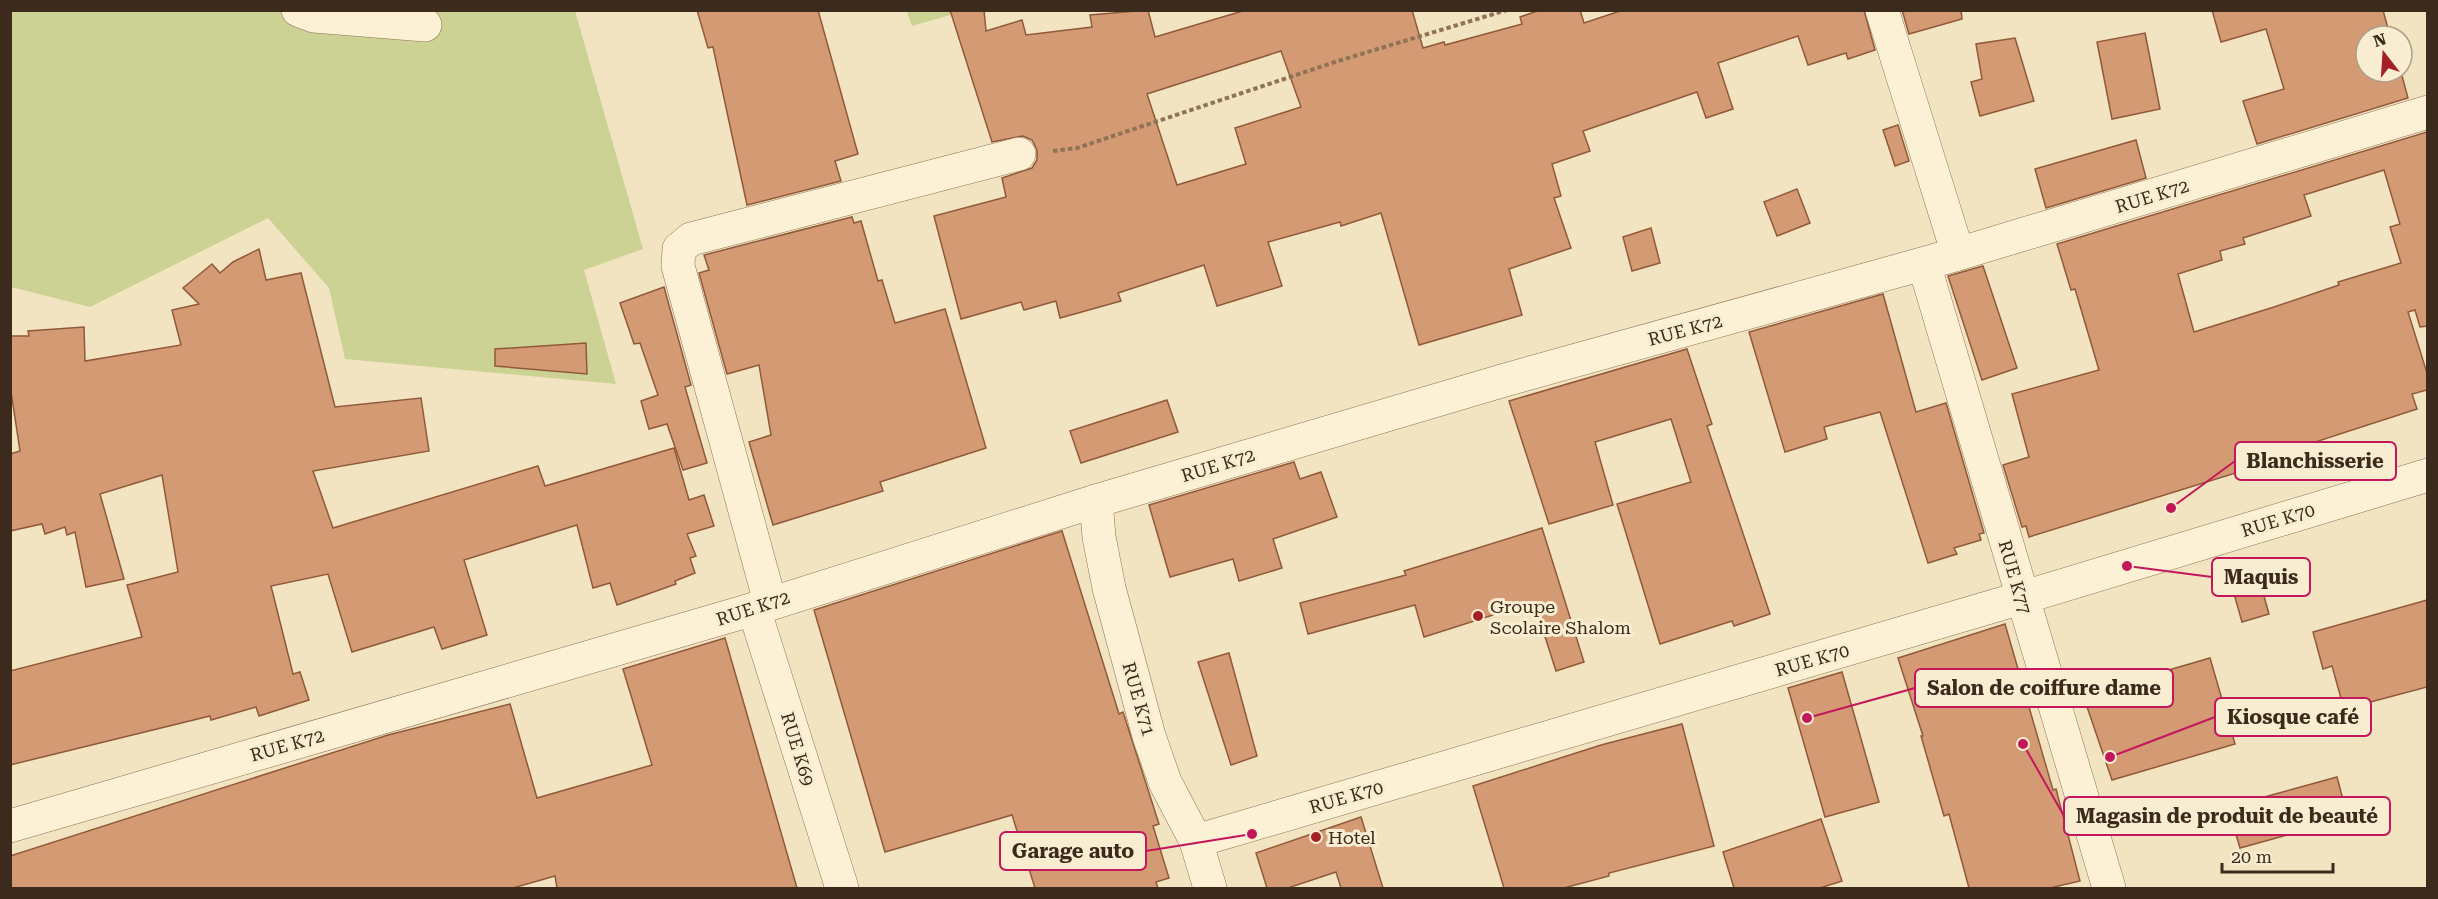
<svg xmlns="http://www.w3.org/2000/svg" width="2438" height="899" font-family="'Roboto Serif',serif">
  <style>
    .green { fill: #ccd294 }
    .building { fill: #d49a73; stroke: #905a3a; stroke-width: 1.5; fill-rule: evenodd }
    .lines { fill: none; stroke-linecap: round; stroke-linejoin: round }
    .minor-casing { stroke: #8e7356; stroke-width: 34 }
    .path { stroke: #8e7356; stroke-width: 4; stroke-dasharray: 4.5 3; stroke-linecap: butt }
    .minor { stroke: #fcf0d5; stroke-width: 33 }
    .poi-dot { fill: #a32024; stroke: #f9edd1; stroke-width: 2 }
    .labels { text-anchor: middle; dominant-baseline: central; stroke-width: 6; stroke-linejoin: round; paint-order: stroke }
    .street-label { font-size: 18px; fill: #3c2b1c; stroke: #f9edd1 }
    .poi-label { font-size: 18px; fill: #3c2b1c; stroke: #f9edd1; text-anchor: start }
    .leader { fill: none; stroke: #c2185b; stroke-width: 2 }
    .callout-dot { fill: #c2185b; stroke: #f9edd1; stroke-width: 2 }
    .callout { fill: #f9edd1; stroke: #c2185b; stroke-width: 2 }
    .callout-label { font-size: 20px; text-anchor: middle; font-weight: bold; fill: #3c2b1c }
  </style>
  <rect width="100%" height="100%" fill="#f2e3c1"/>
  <g class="green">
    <polygon points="906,10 964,11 912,26"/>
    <polygon points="11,11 575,11 643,249 584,270 616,384 345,359 329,288 268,218 90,307 11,287"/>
  </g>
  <g class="building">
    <polygon points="697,10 818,10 858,154 835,161 841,181 747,205 713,47 708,48"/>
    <path d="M950 10H984L986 31 1022 20 1026 35 1092 27 1090 15 1148 10 1155 37 1246 10H1412L1423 48 1444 42 1445 45 1522 24 1520 17 1540 10H1580L1584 23 1623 10H1864L1875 50 1848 59 1846 53 1808 65 1798 36 1718 63 1733 109 1706 118 1697 92 1583 131 1590 151 1552 164 1561 196 1554 198 1571 248 1509 269 1522 315 1419 345 1381 213 1341 226 1340 222 1268 242 1282 286 1217 306 1204 265 1118 293 1121 301 1060 318 1056 301 1024 310 1021 302 961 319 934 216 1006 197 1002 178 1032 168 1037 160V150L1032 140 1023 136 992 142ZM1281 51 1301 107 1235 128 1246 164 1177 185 1147 94Z"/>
    <polygon points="1902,10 1961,10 1962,19 1909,34"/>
    <polygon points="2212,10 2383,10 2390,36 2366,36 2366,72 2401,72 2408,98 2257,144 2243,101 2284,89 2266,29 2221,42"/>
    <polygon points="2145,33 2160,109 2112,119 2097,42"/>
    <polygon points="2015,38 2034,101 1980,116 1971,82 1982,79 1976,44"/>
    <polygon points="1898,125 1909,161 1895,166 1883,130"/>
    <path d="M2427 132V326L2420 327 2415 310 2408 312 2427 373V390L2412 394 2417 409 2241 466 2242 471 2029 537 2026 526 2022 527 2003 465 2029 457 2012 394 2099 370 2075 289 2071 290 2057 244ZM2384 170 2400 224 2390 227 2401 263 2338 282 2339 285 2274 307 2194 332 2178 274 2222 260 2220 251 2245 244 2243 238 2311 216 2304 195Z"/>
    <polygon points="2136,140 2146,178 2046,208 2035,169"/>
    <polygon points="1797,189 1810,223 1777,236 1764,202"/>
    <polygon points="852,217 854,223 861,221 878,281 882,280 895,323 945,309 986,448 880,482 883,491 773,525 749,442 771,435 759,365 727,374 699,273 709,270 704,255"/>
    <polygon points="1651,228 1660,263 1632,271 1623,237"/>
    <polygon points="259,249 266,280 301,273 335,407 421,398 429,451 313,471 333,528 538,466 545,486 674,448 689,500 704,495 714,526 687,534 696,556 690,558 695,573 675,581 676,584 617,605 610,583 593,588 577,525 464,560 487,635 442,649 434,627 352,652 328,574 271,586 293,674 300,672 309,700 259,716 256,707 211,720 210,716 10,765 10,671 142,637 127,585 178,572 162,475 100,494 124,579 86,587 75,532 67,535 65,527 45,534 42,524 10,531 10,454 20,451 10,385 10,336 29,336 28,331 84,327 85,361 181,345 172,310 199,304 183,288 212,264 220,273 233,262"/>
    <polygon points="1983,266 2017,368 1982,380 1948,276"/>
    <polygon points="664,287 691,385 685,387 707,463 683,470 667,424 649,429 641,401 658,395 640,343 634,344 620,303"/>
    <polygon points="1883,294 1916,412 1946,403 1984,533 1979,534 1981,540 1954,548 1957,554 1928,563 1880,412 1824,427 1827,439 1785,452 1749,332"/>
    <polygon points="586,343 587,374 495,366 495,349"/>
    <polygon points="1687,349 1712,424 1707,426 1770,614 1734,626 1732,621 1660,644 1617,504 1691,482 1671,419 1595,442 1613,505 1549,524 1509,401"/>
    <polygon points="1167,400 1178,432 1081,463 1070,431"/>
    <polygon points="1294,462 1300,479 1321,472 1337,517 1273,539 1282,568 1239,581 1233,559 1170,577 1149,505"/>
    <polygon points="1542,528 1584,662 1556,671 1534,602 1424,637 1415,605 1308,634 1300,603 1406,575 1404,571"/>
    <polygon points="1062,531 1119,714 1123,712 1159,824 1153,826 1169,878 1156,882 1158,888 1035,888 1012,815 885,852 814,610"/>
    <polygon points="2256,568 2269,614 2242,622 2229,576"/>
    <polygon points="2427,600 2427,687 2344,709 2332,666 2323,669 2313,632"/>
    <polygon points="2005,624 2053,790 2056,789 2080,881 2050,888 1969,888 1949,814 1944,816 1921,736 1923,736 1898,658"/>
    <polygon points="725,638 797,888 557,888 555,876 513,888 10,888 10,856 388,735 510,704 537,798 652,765 623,669"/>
    <polygon points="1229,653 1257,756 1231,765 1198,662"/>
    <polygon points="2210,658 2235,744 2112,780 2083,695"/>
    <polygon points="1842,672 1879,802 1825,817 1788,688"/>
    <polygon points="1682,724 1714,846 1609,873 1609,876 1564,888 1504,888 1473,786 1601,745"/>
    <polygon points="2337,777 2348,818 2240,848 2228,807"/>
    <polygon points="1361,817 1383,888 1341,888 1336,872 1288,888 1267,888 1256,853"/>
    <polygon points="1821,819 1842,881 1820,888 1734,888 1723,852"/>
  </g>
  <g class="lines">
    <defs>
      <g id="minor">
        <polyline points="298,10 314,16 425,25"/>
        <polyline points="1882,10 1958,254"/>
        <polyline points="1924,264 2109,888"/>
        <polyline points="1096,501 1099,537 1109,588 1149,736 1165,782 1196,841 1210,888"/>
        <polyline points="770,602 678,266 679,249 691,239 1019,154"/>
        <polyline points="754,609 842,888"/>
        <polyline points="10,826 754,609 1096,501 1505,380 1958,254 2428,112"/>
        <polyline points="1196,841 2021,598 2428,475"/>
      </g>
    </defs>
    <use href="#minor" class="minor-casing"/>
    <polyline class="path" points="1053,151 1077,148 1338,61 1507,10"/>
    <use href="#minor" class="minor"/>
  </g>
  <g class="poi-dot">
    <circle cx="1478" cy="616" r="6"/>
    <circle cx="1316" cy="837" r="6"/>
  </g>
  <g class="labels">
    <g class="street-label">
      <text transform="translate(2152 196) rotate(-17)">RUE K72</text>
      <text transform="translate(1685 330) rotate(-15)">RUE K72</text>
      <text transform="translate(1218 465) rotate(-17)">RUE K72</text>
      <text transform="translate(2278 520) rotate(-17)">RUE K70</text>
      <text transform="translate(2015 577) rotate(74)">RUE K77</text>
      <text transform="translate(753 608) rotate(-18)">RUE K72</text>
      <text transform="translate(1812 660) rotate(-16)">RUE K70</text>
      <text transform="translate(1139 699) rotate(74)">RUE K71</text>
      <text transform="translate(287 745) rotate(-16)">RUE K72</text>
      <text transform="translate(798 749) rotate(73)">RUE K69</text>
      <text transform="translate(1346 797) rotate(-16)">RUE K70</text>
    </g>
    <g class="poi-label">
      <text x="1490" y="606">Groupe<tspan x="1490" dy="21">Scolaire Shalom</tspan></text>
      <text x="1328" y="837">Hotel</text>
    </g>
  </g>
  <path class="leader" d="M2171 508L2235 461M2127 566L2212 577M1807 718L1915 688M2110 757L2215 717M2023 744L2064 816M1252 834L1146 851"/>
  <g class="callout-dot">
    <circle cx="2171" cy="508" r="6"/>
    <circle cx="2127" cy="566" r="6"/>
    <circle cx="1807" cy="718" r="6"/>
    <circle cx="2110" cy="757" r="6"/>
    <circle cx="2023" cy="744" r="6"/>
    <circle cx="1252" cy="834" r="6"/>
  </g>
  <g class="callout">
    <rect x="2235" y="442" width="161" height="38" rx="6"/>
    <rect x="2212" y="558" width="98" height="38" rx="6"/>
    <rect x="1915" y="669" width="258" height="38" rx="6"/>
    <rect x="2215" y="698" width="156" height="38" rx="6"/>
    <rect x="2064" y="797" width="326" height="38" rx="6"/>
    <rect x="1000" y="832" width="146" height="38" rx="6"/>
  </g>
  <g class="callout-label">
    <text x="2315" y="468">Blanchisserie</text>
    <text x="2261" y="584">Maquis</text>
    <text x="2044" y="695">Salon de coiffure dame</text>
    <text x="2293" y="724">Kiosque café</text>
    <text x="2227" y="823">Magasin de produit de beauté</text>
    <text x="1073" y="858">Garage auto</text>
  </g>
  <rect width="2438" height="899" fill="none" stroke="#3c2b1c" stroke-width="24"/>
  <g transform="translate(2384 54) rotate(343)"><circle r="28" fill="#f9edd1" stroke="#ad9f89" stroke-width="1.5"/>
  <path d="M0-4.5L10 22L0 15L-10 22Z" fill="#a32024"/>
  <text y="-9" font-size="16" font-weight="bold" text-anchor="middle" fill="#3c2b1c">N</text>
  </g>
  <path d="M2222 863v9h111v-9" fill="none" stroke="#3c2b1c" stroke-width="3"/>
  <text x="2231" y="863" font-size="18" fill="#3c2b1c" stroke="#f9edd1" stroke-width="4.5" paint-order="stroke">20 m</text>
</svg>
